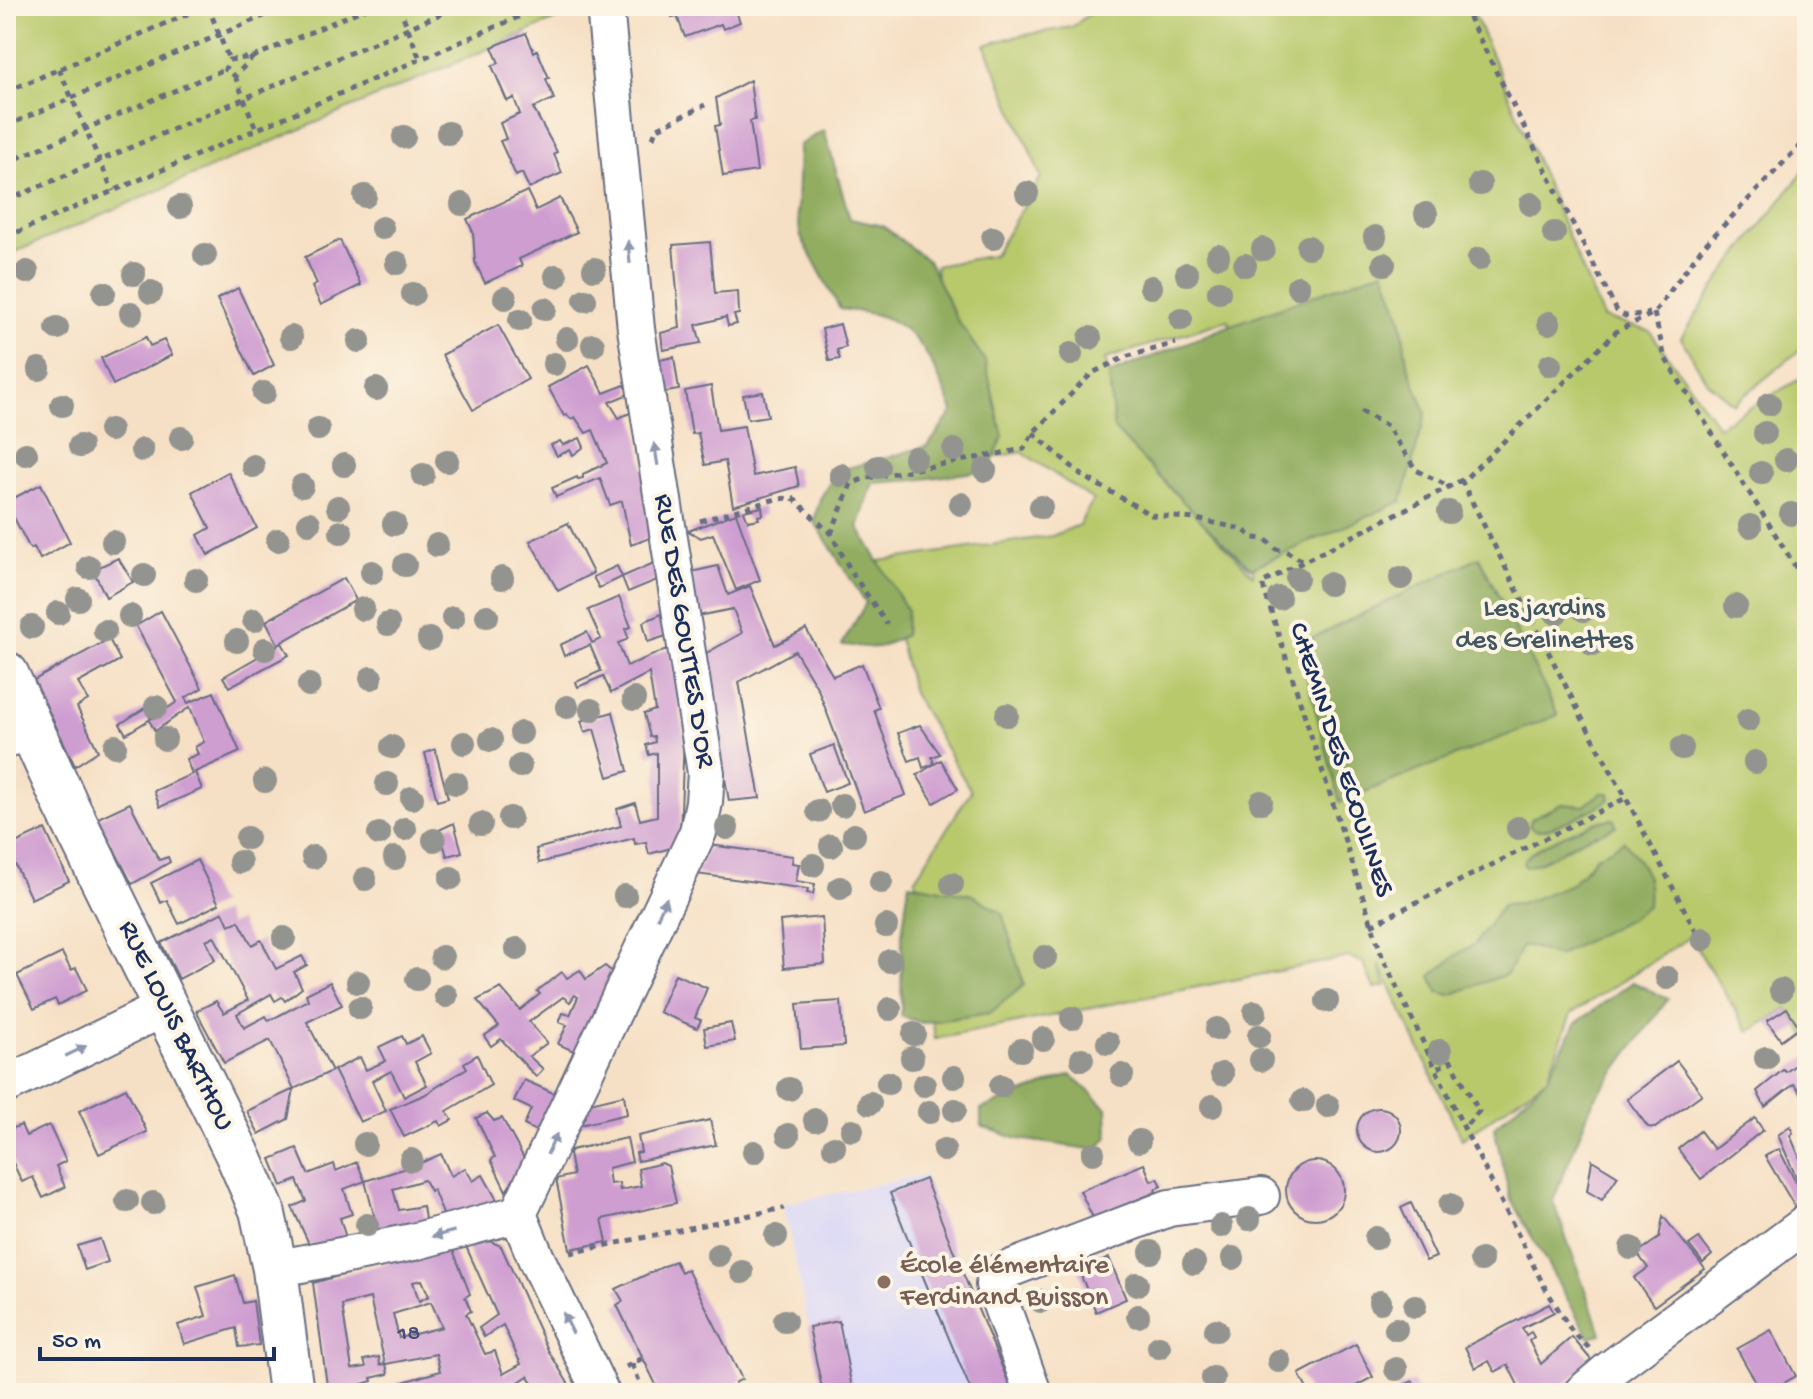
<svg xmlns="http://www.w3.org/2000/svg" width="1813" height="1399" font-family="'Gochi Hand',sans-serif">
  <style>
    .built { fill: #d9d7f8 }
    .green { fill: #b8c96c; stroke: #6a7c65; stroke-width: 2; fill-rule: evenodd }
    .forest { fill: #92ad60; stroke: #566e5f; stroke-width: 2 }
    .building { fill: #cf9ed1; fill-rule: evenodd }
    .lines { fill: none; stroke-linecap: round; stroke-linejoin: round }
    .minor-casing { stroke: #686d82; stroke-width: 40 }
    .major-casing { stroke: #686d82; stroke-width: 48 }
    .path { stroke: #686d82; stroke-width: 5; stroke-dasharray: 6 6; stroke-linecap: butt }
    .minor { stroke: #fff; stroke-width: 36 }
    .major { stroke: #fff; stroke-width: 44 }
    .tree { fill: #93948f }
    .oneway { fill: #8d97ae }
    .education-dot { fill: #8d6e63; stroke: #fcf5e5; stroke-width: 3 }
    .labels { text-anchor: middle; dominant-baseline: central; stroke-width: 8; stroke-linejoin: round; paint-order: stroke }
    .number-label { font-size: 24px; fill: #484b7b }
    .park-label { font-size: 28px; fill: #425662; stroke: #fcf5e5 }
    .street-label { font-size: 28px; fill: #1b2f5e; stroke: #fcf5e5 }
    .education-label { font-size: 28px; fill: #785e54; stroke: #fcf5e5; text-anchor: start }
  </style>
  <rect width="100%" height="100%" fill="#fcf5e5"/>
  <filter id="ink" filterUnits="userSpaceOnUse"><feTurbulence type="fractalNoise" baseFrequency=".0125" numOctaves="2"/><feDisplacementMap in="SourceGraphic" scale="16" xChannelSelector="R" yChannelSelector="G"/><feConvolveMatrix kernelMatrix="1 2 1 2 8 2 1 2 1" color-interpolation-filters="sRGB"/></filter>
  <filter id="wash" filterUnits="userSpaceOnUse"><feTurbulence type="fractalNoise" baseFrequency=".006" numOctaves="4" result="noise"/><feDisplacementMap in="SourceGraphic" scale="32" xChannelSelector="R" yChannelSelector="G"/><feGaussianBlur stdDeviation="1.8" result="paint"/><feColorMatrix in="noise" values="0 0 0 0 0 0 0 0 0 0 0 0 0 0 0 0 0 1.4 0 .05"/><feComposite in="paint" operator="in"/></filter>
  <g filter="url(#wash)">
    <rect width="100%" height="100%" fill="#f6e0c5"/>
    <polygon class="built" points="924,1175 1013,1393 823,1393 783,1204"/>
    <g class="green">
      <polygon points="6,6 585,6 585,7 6,256"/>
      <path d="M1100 6H1471L1603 318 1650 331 1718 426 1807 375V1034L1805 1035 1787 1008 1749 1032 1690 937 1571 1014 1547 1078 1462 1139 1379 963 1385 986 1374 988 1363 962 1349 957 935 1039 915 879 971 791 913 693 879 561 1052 536 1079 525 1093 500 1022 452 967 462 935 266 994 255 1041 177 985 45 1013 37 1072 27ZM1228 320 1260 397 1253 575 1114 429 1109 374 1105 359Z"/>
      <polygon points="1807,167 1807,344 1734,404 1707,382 1681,338 1723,274"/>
    </g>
    <g class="forest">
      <path d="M824 130 850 219 883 226 929 262 956 318 985 361 1003 437 989 470 915 480 873 483 858 527 907 610 905 635 879 648 842 645 866 603 814 521 820 499 837 471 928 446 953 411C936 372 923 328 877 315 866 312 852 311 840 309L801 237 797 213 799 145Z"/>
      <polygon points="1384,270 1401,318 1407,363 1426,413 1402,501 1251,568 1212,532 1114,429 1109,374 1226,327"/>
      <polygon points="1479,557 1558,715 1340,802 1298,645"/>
      <path d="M1602 793H1609L1610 799C1600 807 1551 830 1540 830 1533 831 1534 830 1529 826L1532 818 1562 804 1584 806Z"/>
      <path d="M1614 819 1616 826C1604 833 1591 835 1579 841 1558 852 1551 860 1525 867L1523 862C1533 845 1595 820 1614 819Z"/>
      <path d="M1624 841C1643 865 1651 874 1648 905L1631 918 1557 956 1529 946H1522L1507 974 1450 995 1438 992 1431 976 1460 952 1474 945 1503 905 1521 904 1571 884 1596 857Z"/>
      <polygon points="909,883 973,895 1002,913 1024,985 990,1013 922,1023 901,1016 902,935"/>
      <polygon points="1633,982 1668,999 1593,1101 1553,1201 1601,1334 1589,1337 1510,1198 1494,1127 1547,1078 1575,1024"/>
      <polygon points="1071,1075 1107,1108 1108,1137 1097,1150 1018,1139 981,1126 981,1109"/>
    </g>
    <g id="blocks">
      <g class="building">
        <polygon points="668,6 734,6 740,22 723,29 721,24 685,37 677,16 672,17"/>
        <polygon points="526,33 534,52 537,50 549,78 546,79 554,99 533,108 557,152 554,154 562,173 529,188 522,173 516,176 500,141 506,139 500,123 520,114 514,98 507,101 492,66 499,63 492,47"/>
        <polygon points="750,80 755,120 750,121 757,171 723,176 715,126 720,125 716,98"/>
        <polygon points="527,191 536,210 560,198 577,232 519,259 522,266 485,283 475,262 473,232 467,219"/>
        <polygon points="340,240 361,285 321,305 312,287 317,284 305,257"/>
        <polygon points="710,242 715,293 738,291 739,314 734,315 737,324 728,326 726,317 696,325 701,343 663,350 661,333 680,328 673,245"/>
        <polygon points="238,288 274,365 254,376 217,299"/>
        <polygon points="840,324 846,347 837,350 840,359 829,361 822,329"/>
        <polygon points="498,325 528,379 473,410 442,355"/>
        <polygon points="146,337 150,346 164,340 172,355 113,385 101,358"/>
        <polygon points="674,357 679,390 659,393 654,361"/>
        <polygon points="589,365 604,393 630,383 631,393 609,402 619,418 634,411 647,490 643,491 650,538 631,545 622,501 610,505 600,478 556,497 552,488 577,477 578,479 583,478 583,474 607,463 593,430 586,433 575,417 571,419 567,415 564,416 548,387"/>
        <polygon points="711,386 718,430 744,426 753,476 795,467 799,486 733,506 725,461 705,465 698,433 692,434 685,391"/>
        <polygon points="763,392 768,416 748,419 743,395"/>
        <polygon points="580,438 584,447 573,455 570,450 557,456 551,445 560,441 563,445"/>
        <polygon points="228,472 257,528 208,555 198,535 210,528 192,492"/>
        <polygon points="41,484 70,542 40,559 34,547 30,549 6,502"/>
        <polygon points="762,507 763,515 758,516 759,519 748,521 744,511"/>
        <polygon points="736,513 760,580 736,590 713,534 701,538 688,531"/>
        <polygon points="568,523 593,573 558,591 530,541"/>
        <polygon points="118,558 133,582 106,597 93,570"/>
        <polygon points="654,563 657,580 628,592 622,577 599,588 593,577 617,566 622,577"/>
        <polygon points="718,566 728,595 750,586 775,645 806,629 833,676 862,664 879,708 874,710 906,795 864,811 818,689 795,651 739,682 760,798 729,801 703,655 742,633 733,609 698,616 691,572"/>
        <polygon points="344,578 356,600 278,644 266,621"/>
        <polygon points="619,597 631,627 625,629 628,637 626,640 618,643 627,666 670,648 684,737 680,835 675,847 649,854 646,842 635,844 634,838 539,863 536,849 621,826 617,809 635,803 640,820 657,816 657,753 649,755 646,745 655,742 654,736 650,737 644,714 655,710 649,673 611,693 603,676 578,687 576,682 601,671 590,645 564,656 560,645 587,632 592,643 601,639 588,610"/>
        <polygon points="161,611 202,688 185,698 188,703 214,692 240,752 195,772 202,789 160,807 154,791 192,774 186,759 198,754 195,747 204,742 190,707 155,731 149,720 126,734 120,724 145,708 151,719 177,702 136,626"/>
        <polygon points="664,613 669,635 648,642 643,622"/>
        <polygon points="109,639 120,660 78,683 88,700 77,707 98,751 75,766 34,680"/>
        <polygon points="282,643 289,655 229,687 223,677"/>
        <polygon points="613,712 628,771 608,777 594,729 585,732 581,721"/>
        <polygon points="920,725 940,754 932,757 934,764 923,768 920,757 909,761 898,733"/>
        <polygon points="834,745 848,783 824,792 810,754"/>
        <polygon points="435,749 448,798 437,801 425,753"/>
        <polygon points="941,760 958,789 934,803 917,775"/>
        <polygon points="130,803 159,860 168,857 170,862 132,884 98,818"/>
        <polygon points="454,823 462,852 447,856 439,830"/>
        <polygon points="45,829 69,881 31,899 7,847"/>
        <polygon points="709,845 793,856 792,863 799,864 796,881 815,884 813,894 807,893 808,889 696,874"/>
        <polygon points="197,860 219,904 179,924 167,900 161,903 151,883"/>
        <polygon points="223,912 229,925 239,921 252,945 261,940 276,969 302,956 307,965 294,972 302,988 285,1001 282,997 275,1001 271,994 237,1014 244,1028 266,1016 269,1021 308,1000 306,994 330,982 342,1005 307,1022 332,1071 294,1089 270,1040 224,1063 196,1011 216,1001 224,1013 248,1000 214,936 206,940 215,960 179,979 161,943"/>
        <polygon points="822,917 825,964 784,968 780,921"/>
        <polygon points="62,953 71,970 76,968 87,990 58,1005 55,999 34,1009 17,975"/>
        <polygon points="605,966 616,975 578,1053 558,1044 567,1025 559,1022 563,1013 570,1015 578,997 575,995 570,1002 563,997 529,1022 547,1043 529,1056 543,1069 536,1077 501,1039 491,1046 484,1036 499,1026 477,1000 501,988 520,1010 540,994 537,991 562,972 567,978 580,970 586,979"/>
        <polygon points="675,974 707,988 695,1018 701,1020 697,1028 659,1012"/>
        <polygon points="841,1001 844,1046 801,1049 797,1004"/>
        <polygon points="1787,1008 1799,1027 1781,1040 1767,1021"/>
        <polygon points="731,1023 735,1041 707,1046 704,1028"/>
        <polygon points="402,1036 406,1044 422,1036 431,1053 415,1062 427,1085 404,1097 391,1071 372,1081 386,1111 360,1122 334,1070 360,1057 366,1070 386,1061 379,1047"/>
        <polygon points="477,1055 491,1085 447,1111 452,1120 441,1126 438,1121 404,1137 390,1109 424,1095 467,1068 464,1063"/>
        <polygon points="1807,1056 1807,1101 1794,1084 1765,1107 1757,1091 1783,1070 1786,1072"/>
        <polygon points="1677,1061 1702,1094 1655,1128 1648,1127 1627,1099"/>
        <polygon points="524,1080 558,1095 540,1133 524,1125 531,1109 514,1101"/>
        <polygon points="126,1088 147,1132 99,1154 79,1111"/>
        <polygon points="294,1089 288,1119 259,1134 247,1111"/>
        <polygon points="624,1095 627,1114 580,1125 590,1103"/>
        <circle cx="1379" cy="1130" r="22"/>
        <polygon points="487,1113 494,1121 502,1118 526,1162 506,1191 491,1160 495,1157 476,1118"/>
        <polygon points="1755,1118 1763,1130 1701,1179 1678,1149 1700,1131 1714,1149"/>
        <polygon points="710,1120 716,1145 638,1161 636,1153 641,1152 638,1136"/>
        <polygon points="21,1125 26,1136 49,1125 66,1161 56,1166 65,1187 43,1198 33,1177 22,1182 6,1148 6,1131"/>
        <polygon points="1790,1126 1793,1133 1790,1135 1807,1175 1807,1198 1795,1207 1765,1156 1779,1149 1797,1185 1799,1184 1778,1135"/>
        <polygon points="627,1138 632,1162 608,1168 610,1184 619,1183 620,1190 641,1186 638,1169 662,1163 668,1166 676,1203 602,1219 607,1242 570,1249 556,1179 573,1175 569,1154 571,1150"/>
        <polygon points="297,1148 308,1174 334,1164 336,1171 357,1162 365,1181 344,1189 352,1214 340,1218 346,1238 310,1246 292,1207 306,1201 297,1180 282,1186 271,1159"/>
        <polygon points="441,1154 451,1176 465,1168 473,1181 483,1175 497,1200 447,1224 433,1189 430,1191 424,1180 393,1189 399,1210 423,1206 426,1226 379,1234 365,1181 416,1165"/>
        <polygon points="1592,1160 1618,1176 1602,1200 1587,1191"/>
        <circle cx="1315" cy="1190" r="29"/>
        <polygon points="1144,1164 1151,1181 1158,1178 1162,1186 1155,1189 1156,1192 1093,1218 1080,1191"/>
        <polygon points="925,1179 954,1252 1013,1393 972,1393 919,1267 890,1193"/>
        <polygon points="1411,1203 1436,1257 1426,1261 1401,1208"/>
        <polygon points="1663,1216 1705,1269 1654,1306 1634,1278 1648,1268 1637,1253 1659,1238"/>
        <path d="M480 1237 501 1246 548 1350 574 1393H515L532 1383 528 1376 502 1393H436L435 1390 426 1393 423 1385 388 1393 386 1387 440 1371 436 1354 386 1364 388 1374 371 1378 372 1381 362 1384 363 1393H328L313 1283 451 1245 470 1294 465 1297 471 1311 466 1314 485 1354 495 1351 503 1374 521 1364 503 1325 484 1337 479 1328 497 1315 464 1242ZM422 1280 429 1296 419 1301 413 1282ZM370 1298 385 1364 380 1365 379 1357 364 1360 366 1367 352 1369 342 1305ZM431 1302 442 1327 399 1338 393 1314Z"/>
        <polygon points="1699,1238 1712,1255 1703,1263 1689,1245"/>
        <polygon points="100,1239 108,1262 85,1270 77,1246"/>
        <polygon points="1109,1258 1126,1299 1096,1312 1079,1271"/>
        <polygon points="675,1261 681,1272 687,1269 742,1379 735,1383 740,1393 660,1393 643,1358 617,1305 623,1301 616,1289"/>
        <polygon points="235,1275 243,1303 253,1301 259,1345 239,1347 236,1328 184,1344 178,1325 206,1316 197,1287"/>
        <polygon points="1549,1304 1554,1312 1522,1328 1526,1335 1531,1332 1534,1337 1529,1341 1541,1364 1572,1337 1592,1361 1554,1393 1522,1393 1508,1365 1495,1372 1489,1361 1475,1368 1465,1347"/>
        <polygon points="839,1321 853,1393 823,1393 809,1327"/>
        <polygon points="1771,1330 1796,1376 1766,1393 1762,1393 1737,1349"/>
        <polygon points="1356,1344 1373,1377 1342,1393 1309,1393 1299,1374"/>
        <polygon points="1413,1381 1418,1393 1399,1393 1396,1388"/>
      </g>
    </g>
  </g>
  <g filter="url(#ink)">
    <use href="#blocks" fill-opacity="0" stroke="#686d82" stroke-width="2"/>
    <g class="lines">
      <defs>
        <g id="minor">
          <polyline points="6,740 31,728"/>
          <polyline points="6,1085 166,1007"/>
          <polyline points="275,1269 413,1242 518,1214"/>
          <polyline points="601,1393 536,1258 518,1214 698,832 704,802 706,773 636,329 605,6"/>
          <polyline points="1033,1393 994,1285 996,1274 1169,1208 1261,1196"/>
          <polyline points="1582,1393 1609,1370 1807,1223"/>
        </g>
        <polyline id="major" points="6,674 66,805 238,1155 262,1210 275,1269 291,1393"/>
      </defs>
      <use href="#minor" class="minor-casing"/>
      <use href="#major" class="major-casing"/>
      <g class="path">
        <polyline points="86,6 88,11"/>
        <polyline points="208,6 229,60"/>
        <polyline points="399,6 420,59"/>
        <polyline points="1463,6 1617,311 1625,316 1649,313"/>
        <polyline points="253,57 235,76 225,69 229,60 253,57 371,6"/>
        <polyline points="59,69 113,191"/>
        <polyline points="235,76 256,129"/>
        <polyline points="6,92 206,6"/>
        <polyline points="6,126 287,6"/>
        <polyline points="653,138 656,129 705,105"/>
        <polyline points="6,163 225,69"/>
        <polyline points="6,201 459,6"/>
        <polyline points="6,237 544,6"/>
        <polyline points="1654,313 1665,358 1807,585"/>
        <polyline points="1361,411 1387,426 1416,470 1448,486"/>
        <polyline points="1033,433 1083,476 1151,515 1196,519 1242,529 1254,538 1265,539 1276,549 1286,551 1301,560"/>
        <polyline points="1461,480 1582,718 1626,798 1705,949"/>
        <polyline points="700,521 776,499 793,498 831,534 852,573 887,624"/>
        <polyline points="831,534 851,484 863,479 1024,449 1033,433 1092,373 1125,357 1176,343"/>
        <polyline points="1371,925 1626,798"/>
        <polyline points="1438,1068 1451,1061 1479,1111 1464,1128"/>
        <polyline points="570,1253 784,1208"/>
        <polyline points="1589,1348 1571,1330 1544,1286 1464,1128 1382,956 1262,583 1466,478 1617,331 1654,313 1702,248 1807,138"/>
        <polyline points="632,1364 644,1393"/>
        <polyline points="626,1367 643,1358"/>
      </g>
      <use href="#minor" class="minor"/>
      <use href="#major" class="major"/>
    </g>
    <g class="tree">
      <circle cx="448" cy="133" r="12"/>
      <circle cx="404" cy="137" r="12"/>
      <circle cx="1480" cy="184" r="12"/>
      <circle cx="1027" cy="193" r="12"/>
      <circle cx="365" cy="196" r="12"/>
      <circle cx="462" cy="204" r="12"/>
      <circle cx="1531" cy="204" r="12"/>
      <circle cx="180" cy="207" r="12"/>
      <circle cx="1426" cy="214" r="12"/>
      <circle cx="382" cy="228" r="12"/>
      <circle cx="1554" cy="233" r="12"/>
      <circle cx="1375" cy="237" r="12"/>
      <circle cx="993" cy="238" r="12"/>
      <circle cx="1308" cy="247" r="12"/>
      <circle cx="1263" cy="249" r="12"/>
      <circle cx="205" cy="255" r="12"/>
      <circle cx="1218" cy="256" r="12"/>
      <circle cx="1479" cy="259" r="12"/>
      <circle cx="397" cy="263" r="12"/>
      <circle cx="1384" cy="264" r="12"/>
      <circle cx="1245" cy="265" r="12"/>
      <circle cx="594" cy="269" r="12"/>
      <circle cx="27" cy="272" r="12"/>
      <circle cx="134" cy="274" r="12"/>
      <circle cx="1187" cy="274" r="12"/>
      <circle cx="556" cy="276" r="12"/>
      <circle cx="1151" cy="287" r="12"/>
      <circle cx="1298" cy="287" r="12"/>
      <circle cx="151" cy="292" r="12"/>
      <circle cx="1219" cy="292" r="12"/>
      <circle cx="104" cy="293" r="12"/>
      <circle cx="413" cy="294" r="12"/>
      <circle cx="505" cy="298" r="12"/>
      <circle cx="585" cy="300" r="12"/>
      <circle cx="545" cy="309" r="12"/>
      <circle cx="131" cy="313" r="12"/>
      <circle cx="1181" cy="319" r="12"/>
      <circle cx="520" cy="320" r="12"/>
      <circle cx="1549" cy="323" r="12"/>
      <circle cx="57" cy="328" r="12"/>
      <circle cx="291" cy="337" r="12"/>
      <circle cx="1090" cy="338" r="12"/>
      <circle cx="567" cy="339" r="12"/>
      <circle cx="359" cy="341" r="12"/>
      <circle cx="593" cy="345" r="12"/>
      <circle cx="1071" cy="354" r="12"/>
      <circle cx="554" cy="364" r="12"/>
      <circle cx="1550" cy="365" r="12"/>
      <circle cx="39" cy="369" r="12"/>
      <circle cx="376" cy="389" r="12"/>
      <circle cx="264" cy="393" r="12"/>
      <circle cx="1769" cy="404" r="12"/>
      <circle cx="62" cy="405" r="12"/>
      <circle cx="318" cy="429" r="12"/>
      <circle cx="110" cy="430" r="12"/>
      <circle cx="1765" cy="433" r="12"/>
      <circle cx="181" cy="438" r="12"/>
      <circle cx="80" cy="446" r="12"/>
      <circle cx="142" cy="450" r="12"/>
      <circle cx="954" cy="450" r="12"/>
      <circle cx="26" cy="454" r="12"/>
      <circle cx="915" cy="458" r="12"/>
      <circle cx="1786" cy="460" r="12"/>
      <circle cx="447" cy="461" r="12"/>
      <circle cx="344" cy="465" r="12"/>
      <circle cx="253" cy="466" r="12"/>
      <circle cx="878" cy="467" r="12"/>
      <circle cx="985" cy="470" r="12"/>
      <circle cx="1761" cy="473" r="12"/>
      <circle cx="423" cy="475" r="12"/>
      <circle cx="841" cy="475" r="12"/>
      <circle cx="302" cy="486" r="12"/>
      <circle cx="961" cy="504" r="12"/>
      <circle cx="338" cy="507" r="12"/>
      <circle cx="1041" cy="507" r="12"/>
      <circle cx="1449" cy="512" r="12"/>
      <circle cx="1791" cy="514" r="12"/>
      <circle cx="309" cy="523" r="12"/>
      <circle cx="394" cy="524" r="12"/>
      <circle cx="1750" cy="526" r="12"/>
      <circle cx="341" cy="532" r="12"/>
      <circle cx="278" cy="540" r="12"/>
      <circle cx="113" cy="542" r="12"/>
      <circle cx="437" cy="545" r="12"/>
      <circle cx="405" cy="565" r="12"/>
      <circle cx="89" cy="567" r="12"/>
      <circle cx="372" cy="572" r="12"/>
      <circle cx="144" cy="575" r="12"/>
      <circle cx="502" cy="578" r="12"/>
      <circle cx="1297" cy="578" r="12"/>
      <circle cx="1401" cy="578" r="12"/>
      <circle cx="196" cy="580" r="12"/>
      <circle cx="1329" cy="584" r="12"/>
      <circle cx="1279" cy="598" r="12"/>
      <circle cx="78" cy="599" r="12"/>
      <circle cx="1736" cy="606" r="12"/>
      <circle cx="363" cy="609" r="12"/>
      <circle cx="1584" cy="610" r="12"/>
      <circle cx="58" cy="613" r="12"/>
      <circle cx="1556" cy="613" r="12"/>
      <circle cx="130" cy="616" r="12"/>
      <circle cx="487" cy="616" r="12"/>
      <circle cx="453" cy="618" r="12"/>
      <circle cx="254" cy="620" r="12"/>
      <circle cx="388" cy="624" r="12"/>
      <circle cx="32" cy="627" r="12"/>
      <circle cx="105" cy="631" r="12"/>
      <circle cx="429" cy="639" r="12"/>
      <circle cx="237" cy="641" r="12"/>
      <circle cx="1593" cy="644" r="12"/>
      <circle cx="265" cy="649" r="12"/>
      <circle cx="371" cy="678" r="12"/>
      <circle cx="309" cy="685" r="12"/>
      <circle cx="634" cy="699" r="12"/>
      <circle cx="156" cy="707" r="12"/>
      <circle cx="567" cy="707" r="12"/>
      <circle cx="591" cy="710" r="12"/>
      <circle cx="1007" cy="715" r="12"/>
      <circle cx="1748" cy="720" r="12"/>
      <circle cx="521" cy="733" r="12"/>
      <circle cx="165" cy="739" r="12"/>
      <circle cx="491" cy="740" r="12"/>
      <circle cx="464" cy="743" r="12"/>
      <circle cx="115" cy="746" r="12"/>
      <circle cx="392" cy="747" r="12"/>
      <circle cx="1682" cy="748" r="12"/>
      <circle cx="1755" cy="762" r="12"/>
      <circle cx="520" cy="766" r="12"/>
      <circle cx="265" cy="781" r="12"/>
      <circle cx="456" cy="783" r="12"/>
      <circle cx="387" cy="784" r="12"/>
      <circle cx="412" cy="798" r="12"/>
      <circle cx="1261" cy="802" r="12"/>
      <circle cx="842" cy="805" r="12"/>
      <circle cx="818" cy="811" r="12"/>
      <circle cx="510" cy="818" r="12"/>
      <circle cx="481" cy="824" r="12"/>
      <circle cx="727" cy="828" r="12"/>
      <circle cx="1518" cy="828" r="12"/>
      <circle cx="405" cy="829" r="12"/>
      <circle cx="379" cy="834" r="12"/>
      <circle cx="854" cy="835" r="12"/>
      <circle cx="247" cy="838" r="12"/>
      <circle cx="434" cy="840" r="12"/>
      <circle cx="831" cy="846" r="12"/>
      <circle cx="313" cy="857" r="12"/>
      <circle cx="395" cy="858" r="12"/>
      <circle cx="240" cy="862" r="12"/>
      <circle cx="813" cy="865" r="12"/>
      <circle cx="451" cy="878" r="12"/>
      <circle cx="365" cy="879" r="12"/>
      <circle cx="881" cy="882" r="12"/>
      <circle cx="952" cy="884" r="12"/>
      <circle cx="840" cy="888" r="12"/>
      <circle cx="625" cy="896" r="12"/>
      <circle cx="886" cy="926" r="12"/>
      <circle cx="284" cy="938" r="12"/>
      <circle cx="1703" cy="939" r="12"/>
      <circle cx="517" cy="949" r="12"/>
      <circle cx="442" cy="957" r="12"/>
      <circle cx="1045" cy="957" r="12"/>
      <circle cx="890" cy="961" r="12"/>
      <circle cx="1667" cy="978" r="12"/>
      <circle cx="417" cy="979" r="12"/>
      <circle cx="358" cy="982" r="12"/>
      <circle cx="1781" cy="990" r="12"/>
      <circle cx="446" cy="996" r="12"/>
      <circle cx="1327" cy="1001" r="12"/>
      <circle cx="360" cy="1008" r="12"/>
      <circle cx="890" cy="1009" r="12"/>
      <circle cx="1255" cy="1012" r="12"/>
      <circle cx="1072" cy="1018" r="12"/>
      <circle cx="1217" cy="1029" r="12"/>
      <circle cx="914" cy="1034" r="12"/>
      <circle cx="1259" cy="1036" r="12"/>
      <circle cx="1043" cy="1039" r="12"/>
      <circle cx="1108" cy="1043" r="12"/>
      <circle cx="1021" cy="1050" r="12"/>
      <circle cx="1440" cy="1051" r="12"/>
      <circle cx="912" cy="1058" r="12"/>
      <circle cx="1766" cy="1058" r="12"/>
      <circle cx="1082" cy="1059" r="12"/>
      <circle cx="1261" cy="1060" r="12"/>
      <circle cx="1222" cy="1074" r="12"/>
      <circle cx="1122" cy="1075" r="12"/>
      <circle cx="954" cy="1077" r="12"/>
      <circle cx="888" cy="1083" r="12"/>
      <circle cx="924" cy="1085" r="12"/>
      <circle cx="1001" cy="1086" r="12"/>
      <circle cx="789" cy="1089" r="12"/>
      <circle cx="1303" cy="1101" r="12"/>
      <circle cx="870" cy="1103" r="12"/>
      <circle cx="1212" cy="1106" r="12"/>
      <circle cx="1328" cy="1106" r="12"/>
      <circle cx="955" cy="1110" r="12"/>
      <circle cx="929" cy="1112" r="12"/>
      <circle cx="815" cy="1120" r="12"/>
      <circle cx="852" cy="1130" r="12"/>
      <circle cx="788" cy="1135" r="12"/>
      <circle cx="1139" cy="1141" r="12"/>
      <circle cx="365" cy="1144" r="12"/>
      <circle cx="834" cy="1147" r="12"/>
      <circle cx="944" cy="1150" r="12"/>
      <circle cx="754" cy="1152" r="12"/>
      <circle cx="1093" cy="1153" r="12"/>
      <circle cx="411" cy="1160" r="12"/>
      <circle cx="127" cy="1201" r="12"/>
      <circle cx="153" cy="1203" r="12"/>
      <circle cx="1450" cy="1205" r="12"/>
      <circle cx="1249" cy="1219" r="12"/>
      <circle cx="367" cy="1225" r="12"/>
      <circle cx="1221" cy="1226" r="12"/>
      <circle cx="776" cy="1236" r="12"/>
      <circle cx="1376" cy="1238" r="12"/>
      <circle cx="1631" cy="1248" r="12"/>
      <circle cx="1151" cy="1252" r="12"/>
      <circle cx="718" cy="1255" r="12"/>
      <circle cx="1233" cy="1258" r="12"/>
      <circle cx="1481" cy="1260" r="12"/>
      <circle cx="1194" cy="1263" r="12"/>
      <circle cx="742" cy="1272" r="12"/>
      <circle cx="1137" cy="1284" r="12"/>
      <circle cx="1041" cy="1301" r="12"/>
      <circle cx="1380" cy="1302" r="12"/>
      <circle cx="1415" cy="1306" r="12"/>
      <circle cx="1138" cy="1316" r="12"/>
      <circle cx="785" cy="1321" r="12"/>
      <circle cx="1396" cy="1329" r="12"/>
      <circle cx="1216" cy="1330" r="12"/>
      <circle cx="1159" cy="1347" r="12"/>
      <circle cx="1279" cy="1361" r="12"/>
      <circle cx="1396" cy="1369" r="12"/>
      <circle cx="1213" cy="1378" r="12"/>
    </g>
    <defs><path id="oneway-solid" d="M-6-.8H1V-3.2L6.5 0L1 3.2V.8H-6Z" transform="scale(2)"/></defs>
    <g class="oneway">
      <use href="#oneway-solid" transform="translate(629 252) rotate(-95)"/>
      <use href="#oneway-solid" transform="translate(656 454) rotate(-99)"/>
      <use href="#oneway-solid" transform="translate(662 908) rotate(-65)"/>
      <use href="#oneway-solid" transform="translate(76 1051) rotate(-26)"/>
      <use href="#oneway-solid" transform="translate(552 1144) rotate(-65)"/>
      <use href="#oneway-solid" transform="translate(443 1234) rotate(165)"/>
      <use href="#oneway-solid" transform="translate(568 1323) rotate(-116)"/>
    </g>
  </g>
  <circle class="education-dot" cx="884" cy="1282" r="8"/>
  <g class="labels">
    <g class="number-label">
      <text x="409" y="1334">18</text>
    </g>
    <g class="park-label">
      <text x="1544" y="609">Les jardins<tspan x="1544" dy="32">des Grelinettes</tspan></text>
    </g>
    <g class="street-label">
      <text transform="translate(683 631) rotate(81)">RUE DES GOUTTES D'OR</text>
      <text transform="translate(1340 760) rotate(72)">CHEMIN DES ECOULINES</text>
      <text transform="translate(175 1026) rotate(64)">RUE LOUIS BARTHOU</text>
    </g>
    <g class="education-label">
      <text x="900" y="1266">École élémentaire<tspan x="900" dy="32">Ferdinand Buisson</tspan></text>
    </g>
  </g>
  <rect width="1813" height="1399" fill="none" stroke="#fcf5e5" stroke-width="32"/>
  <path d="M40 1347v12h234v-12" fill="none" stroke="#1b2f5e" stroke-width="4"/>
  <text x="52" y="1347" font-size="24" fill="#1b2f5e" stroke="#fcf5e5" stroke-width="6" paint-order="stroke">50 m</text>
</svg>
